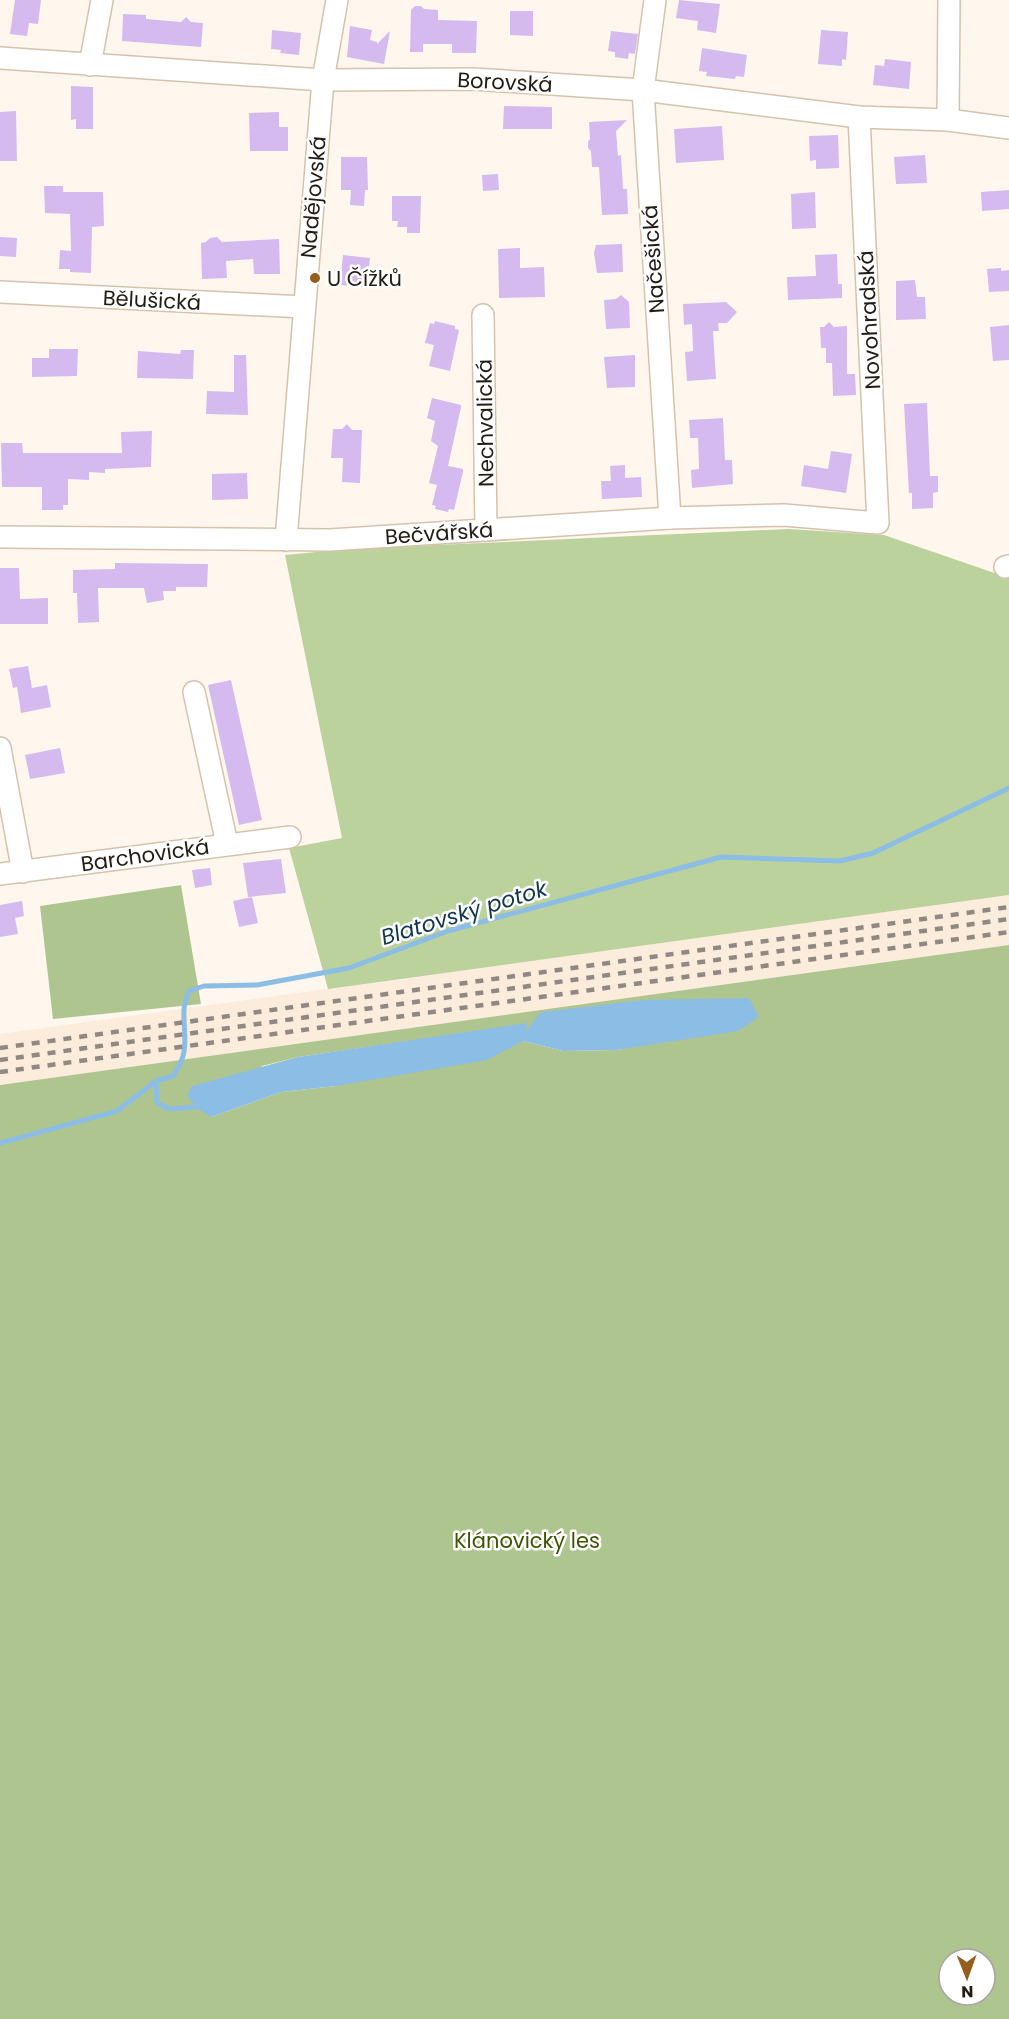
<svg xmlns="http://www.w3.org/2000/svg" width="1009" height="2019" font-family="Poppins,sans-serif">
  <style>
    .built { fill: #fbecdb }
    .green { fill: #bcd29c }
    .forest { fill: #afc590; fill-rule: evenodd }
    .water { fill: #8cbde4 }
    .lines { fill: none; stroke-linecap: round; stroke-linejoin: round }
    .stream { stroke: #8cbde4; stroke-width: 5 }
    .building { fill: #d4baee }
    .street-casing { stroke: #d5c2ad; stroke-width: 24 }
    .street { stroke: #fff; stroke-width: 21 }
    .rail { stroke: #918981; stroke-width: 4.5; stroke-dasharray: 8 8; stroke-linecap: butt }
    .poi-dot { fill: #975d1c; stroke: #fff; stroke-width: 2 }
    .labels { text-anchor: middle; dominant-baseline: central; stroke-width: 5; stroke-linejoin: round; paint-order: stroke }
    .street-label { font-size: 21px; fill: #231c14; stroke: #fff }
    .poi-label { font-size: 21px; fill: #231c14; stroke: #fff; text-anchor: start }
    .park-label { font-size: 21px; fill: #3d5500; stroke: #fff }
    .water-label { font-size: 22px; font-style: italic; fill: #103651; stroke: #fff }
  </style>
  <rect width="100%" height="100%" fill="#fff7ee"/>
  <polygon class="built" points="1009,895 1009,945 0,1085 0,1034"/>
  <polygon class="green" points="788,529 884,535 1009,578 1009,895 328,989 289,848 342,838 285,555 348,549"/>
  <g class="forest">
    <polygon points="181,885 201,1004 53,1019 40,906"/>
    <path d="M1009 945V2019H0V1085ZM527 1024 336 1086 281 1092 211 1117 262 1066 298 1057ZM523 1041 639 1046 617 1050 563 1051ZM949 1959H985V1995H949Z"/>
  </g>
  <polygon class="water" points="749,998 759,1017 738,1031 617,1050 563,1051 523,1041 487,1060 336,1086 281,1092 211,1117 197,1108 187,1096 192,1086 298,1057 527,1023 526,1031 541,1012 644,1000"/>
  <g class="lines">
    <g class="stream">
      <polyline points="156,1081 157,1103 170,1109 204,1106"/>
      <path d="M0 1143 117 1111 156 1081 173 1076C191 1051 183 1037 184 1010 184 1003 187 997 189 991L204 986 257 985 349 968 448 931 721 857 840 861 873 853 1009 788"/>
    </g>
  </g>
  <g class="building">
    <polygon points="15,0 41,0 38,24 29,23 27,36 10,34"/>
    <polygon points="679,0 720,4 716,33 697,30 698,21 676,18"/>
    <polygon points="415,6 421,6 424,9 438,10 438,20 477,21 476,53 452,53 452,44 423,44 423,52 410,52 411,10"/>
    <polygon points="510,11 533,11 533,36 510,35"/>
    <polygon points="123,14 146,15 146,19 181,22 186,17 191,22 203,23 201,47 122,41"/>
    <polygon points="350,26 372,30 370,40 377,42 377,44 390,31 384,64 347,57"/>
    <polygon points="272,30 301,33 299,55 280,53 281,50 271,49"/>
    <polygon points="821,30 848,32 846,60 842,59 842,66 818,64"/>
    <polygon points="611,31 638,34 635,54 629,53 628,59 615,57 615,52 608,51"/>
    <polygon points="702,48 747,55 744,77 736,76 735,79 706,76 707,72 699,71"/>
    <polygon points="885,59 911,62 909,89 873,85 875,65 884,66"/>
    <polygon points="71,86 93,87 93,129 76,129 76,119 71,120"/>
    <polygon points="504,106 552,107 552,129 503,129"/>
    <polygon points="16,111 17,161 0,161 0,112"/>
    <polygon points="279,112 279,127 288,127 288,151 250,151 249,113"/>
    <polygon points="627,120 616,131 618,156 621,155 623,189 627,189 628,214 602,215 599,167 592,167 591,151 588,148 588,142 590,139 589,122"/>
    <polygon points="722,126 724,160 676,163 674,129"/>
    <polygon points="838,135 839,168 816,169 816,160 810,161 809,136"/>
    <polygon points="925,155 927,183 896,184 894,157"/>
    <polygon points="341,157 367,157 368,190 365,190 364,206 350,205 351,190 341,190"/>
    <polygon points="498,174 499,190 483,191 482,175"/>
    <polygon points="44,186 63,186 63,192 103,192 104,226 92,227 91,273 70,272 70,269 59,269 60,250 71,251 70,214 45,213"/>
    <polygon points="1009,190 1009,209 982,211 981,192"/>
    <polygon points="815,192 816,228 792,229 791,194"/>
    <polygon points="392,196 421,196 420,233 407,233 407,227 397,227 398,221 392,221"/>
    <polygon points="0,237 17,238 16,257 0,256"/>
    <polygon points="217,237 222,242 279,239 280,274 254,274 253,259 226,261 227,278 202,279 201,243 206,242 210,238"/>
    <polygon points="622,244 623,272 597,273 594,253 596,245"/>
    <polygon points="520,248 520,268 544,267 545,297 499,298 498,249"/>
    <polygon points="837,254 838,284 842,284 842,298 788,300 787,277 816,276 815,255"/>
    <polygon points="343,255 370,258 367,287 340,285"/>
    <polygon points="1001,268 1001,271 1009,270 1009,291 989,292 987,269"/>
    <polygon points="915,280 917,297 925,297 926,319 896,320 896,281"/>
    <polygon points="621,295 629,302 630,328 606,329 604,300 616,299"/>
    <polygon points="726,302 737,312 727,323 718,323 719,331 713,331 716,379 687,381 685,352 693,351 692,324 684,325 683,304"/>
    <polygon points="435,321 455,326 455,329 459,330 450,371 429,366 434,345 425,343 430,323 434,324"/>
    <polygon points="829,322 834,327 847,326 847,374 855,374 856,395 833,396 832,363 826,363 826,348 821,348 820,327 824,327"/>
    <polygon points="1009,325 1009,360 993,361 990,327"/>
    <polygon points="49,349 78,349 77,376 32,377 32,358 49,358"/>
    <polygon points="181,350 194,350 193,379 137,378 138,351 180,354"/>
    <polygon points="234,355 246,355 248,415 206,414 207,391 234,392"/>
    <polygon points="635,355 635,387 607,388 604,357"/>
    <polygon points="432,398 461,405 461,407 448,466 463,469 463,472 454,510 449,509 448,512 435,509 436,506 432,505 437,485 429,483 438,446 431,441 435,421 427,418"/>
    <polygon points="927,403 930,476 938,476 938,492 933,493 933,508 912,509 912,493 909,493 904,404"/>
    <polygon points="723,418 725,460 732,460 733,484 692,488 691,470 699,469 698,438 690,438 689,420"/>
    <polygon points="347,424 352,430 362,430 360,483 342,482 343,458 331,458 333,429 342,429"/>
    <polygon points="152,431 151,467 105,469 105,473 89,472 89,480 68,479 68,505 63,505 63,510 42,510 42,487 2,487 1,443 22,443 23,453 122,453 121,432"/>
    <polygon points="831,451 852,454 846,493 801,486 804,465 828,469"/>
    <polygon points="625,465 625,478 641,477 642,497 602,499 601,481 611,481 610,466"/>
    <polygon points="247,473 248,499 212,500 212,474"/>
    <polygon points="115,563 208,564 207,587 176,587 176,591 163,591 164,600 147,603 144,588 98,588 99,622 78,623 77,593 73,593 73,570 115,569"/>
    <polygon points="0,568 19,568 20,599 48,598 48,624 0,624"/>
    <polygon points="28,666 32,688 47,685 51,707 21,713 17,687 13,688 9,669"/>
    <polygon points="231,680 262,820 239,825 208,685"/>
    <polygon points="60,748 65,773 30,779 25,755"/>
    <polygon points="281,859 286,893 248,897 243,863"/>
    <polygon points="210,868 212,885 195,888 192,870"/>
    <polygon points="252,897 258,923 239,927 233,901"/>
    <polygon points="22,901 24,916 15,918 18,934 0,937 0,905"/>
  </g>
  <g class="lines">
    <defs>
      <g id="street">
        <polyline points="655,0 643,90 670,518"/>
        <polyline points="0,58 323,80 473,79 643,90 859,117 948,120 1009,128"/>
        <polyline points="90,65 102,0"/>
        <polyline points="948,120 949,0"/>
        <polyline points="0,292 304,307"/>
        <polyline points="483,315 486,530"/>
        <polyline points="0,537 330,540 670,518 784,515 878,523 859,117"/>
        <polyline points="286,540 323,80 337,0"/>
        <polyline points="1005,567 1009,566"/>
        <polyline points="194,692 227,844"/>
        <polyline points="0,748 23,872"/>
        <polyline points="0,874 290,837"/>
      </g>
    </defs>
    <use href="#street" class="street-casing"/>
    <use href="#street" class="street"/>
    <g class="rail">
      <polyline points="0,1048 1009,907"/>
      <polyline points="0,1060 1009,919"/>
      <polyline points="0,1072 1009,932"/>
    </g>
  </g>
  <circle class="poi-dot" cx="315" cy="278" r="6"/>
  <g class="labels">
    <g class="street-label">
      <text transform="translate(505 82) rotate(3)">Borovská</text>
      <text transform="translate(313 197) rotate(-85)">Nadějovská</text>
      <text transform="translate(653 259) rotate(-94)">Načešická</text>
      <text transform="translate(152 300) rotate(3)">Bělušická</text>
      <text transform="translate(869 320) rotate(-93)">Novohradská</text>
      <text transform="translate(485 423) rotate(-91)">Nechvalická</text>
      <text transform="translate(439 533) rotate(-4)">Bečvářská</text>
      <text transform="translate(145 855) rotate(-8)">Barchovická</text>
    </g>
    <g class="poi-label">
      <text x="327" y="278">U Čížků</text>
    </g>
    <g class="park-label">
      <text x="527" y="1540">Klánovický les</text>
    </g>
    <g class="water-label">
      <text transform="translate(464 913) rotate(-17)">Blatovský potok</text>
    </g>
  </g>
  <g transform="translate(967 1977) rotate(179)"><circle r="28" fill="#ffffff" stroke="#a7a4a1" stroke-width="1.5"/>
  <path d="M0-4.5L10 22L0 15L-10 22Z" fill="#975d1c"/>
  <text y="-9" font-size="16" font-weight="bold" text-anchor="middle" fill="#231c14">N</text>
  </g>
</svg>
